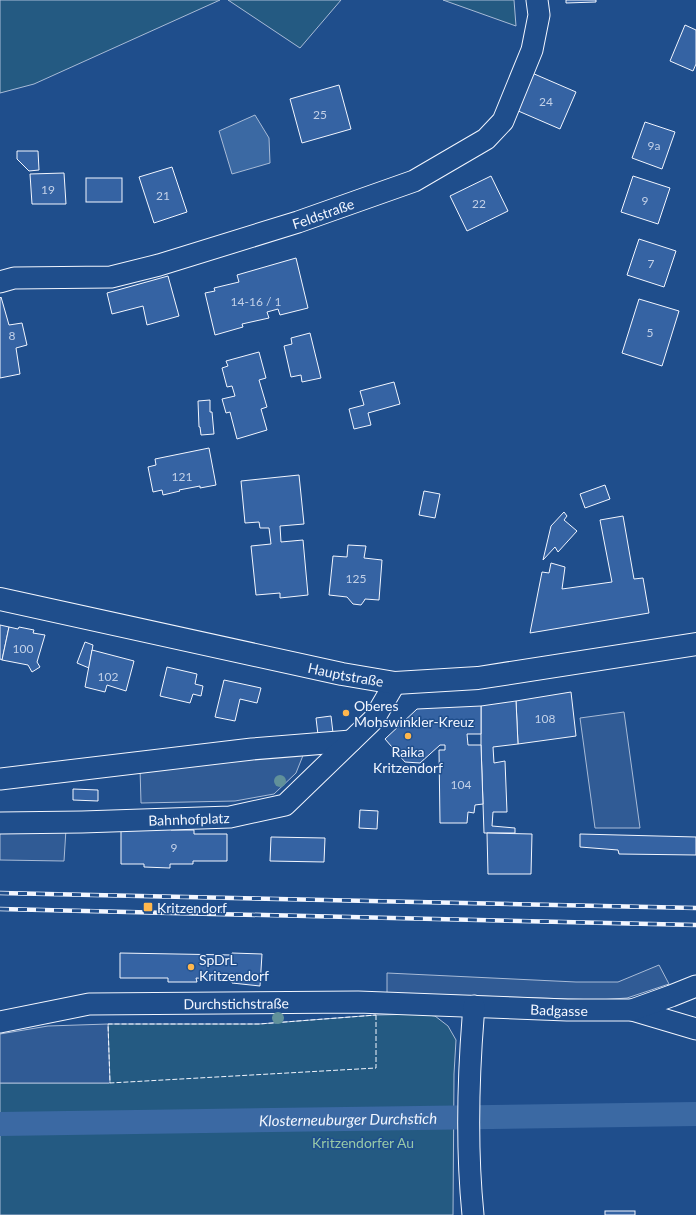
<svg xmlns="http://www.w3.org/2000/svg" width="696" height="1215" font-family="Lato,sans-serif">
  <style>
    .green { fill: #245a82; stroke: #a8bbd7 }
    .parking { fill: #305b95; stroke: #a8bbd7 }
    .water { fill: #3b69a3; stroke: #a8bbd7 }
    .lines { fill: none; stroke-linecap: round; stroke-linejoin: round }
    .canal { stroke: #3b69a3; stroke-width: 24 }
    .building { fill: #3563a3; stroke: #f2f6ff }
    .street-casing { stroke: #f2f6ff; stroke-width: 23 }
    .secondary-casing { stroke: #f2f6ff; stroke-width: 24 }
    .street { stroke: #1f4e8c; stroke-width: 21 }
    .secondary { stroke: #1f4e8c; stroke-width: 22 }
    .rail-casing { stroke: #f2f6ff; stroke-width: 4.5 }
    .rail { stroke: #1f4e8c; stroke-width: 3; stroke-dasharray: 9; stroke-linecap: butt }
    .fence { stroke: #f2f6ff; stroke-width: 1; stroke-dasharray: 5 2; stroke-linecap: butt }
    .tree { fill: #61919a }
    .poi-dot { fill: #ffb74d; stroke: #1f4e8c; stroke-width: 1.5 }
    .labels { text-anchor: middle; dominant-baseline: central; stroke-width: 3; stroke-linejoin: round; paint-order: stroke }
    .number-label { font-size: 12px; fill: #c3d1e8 }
    .street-label { font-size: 14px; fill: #f2f6ff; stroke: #1f4e8c }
    .poi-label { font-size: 14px; fill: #f2f6ff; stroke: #1f4e8c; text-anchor: start }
    .park-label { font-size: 14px; fill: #97c8a6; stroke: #1f4e8c }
    .water-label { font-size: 15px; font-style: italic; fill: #f2f6ff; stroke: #1f4e8c }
  </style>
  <rect width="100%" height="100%" fill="#1f4e8c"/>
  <g class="green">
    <polygon points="0,0 220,0 34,84 0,93"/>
    <polygon points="228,0 341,0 300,48"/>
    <polygon points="443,0 514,0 516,26"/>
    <polygon points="421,1014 435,1016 448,1026 456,1040 454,1074 453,1215 0,1215 0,1083 109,1083 108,1024 259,1024 376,1015"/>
  </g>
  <g class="parking">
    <polygon points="624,712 640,828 595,828 580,718"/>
    <polygon points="304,753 296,773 274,794 235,801 141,803 140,768"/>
    <polygon points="0,823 66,829 64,861 0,860"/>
    <polygon points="659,965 669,984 627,998 599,1000 387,993 387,973 576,982 618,982"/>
    <polygon points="108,1024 110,1083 0,1083 0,1034 48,1026"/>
  </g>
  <polygon class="water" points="255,115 269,138 270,163 232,174 219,131"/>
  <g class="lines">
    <path class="canal" id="s1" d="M0 1124 696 1114"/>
  </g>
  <g class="building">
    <polygon points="566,0 596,0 596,2 566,3"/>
    <polygon points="685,25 696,30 696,64 693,71 670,61"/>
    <polygon points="532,73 576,92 560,129 516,110"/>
    <polygon points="339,85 351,129 302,143 290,99"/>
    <polygon points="645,122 675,132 662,169 632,158"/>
    <polygon points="17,151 38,151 39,170 29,171 17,159"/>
    <polygon points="172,167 187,212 154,223 139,177"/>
    <polygon points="64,173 66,204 32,204 30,174"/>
    <polygon points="491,176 508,211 467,231 450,196"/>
    <polygon points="633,176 670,188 658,224 621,212"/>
    <rect x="86" y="178" width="36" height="24"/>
    <polygon points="639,239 676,251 664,287 627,275"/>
    <polygon points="296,258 308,308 280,315 278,309 267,312 269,318 242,324 243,327 215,335 205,293 215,291 214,288 239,282 237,275"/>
    <polygon points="168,276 179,316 147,325 143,306 112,314 107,293"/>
    <polygon points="1,297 9,325 22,323 27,345 16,348 20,374 0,378 0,298"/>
    <polygon points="639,299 679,311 662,366 622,353"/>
    <polygon points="310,333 321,378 302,382 301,375 291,377 284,346 292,344 291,338"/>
    <polygon points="259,352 266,378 259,380 267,407 261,409 267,430 237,439 230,412 226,413 222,399 235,396 232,386 227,387 222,368 228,366 226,361"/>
    <polygon points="394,382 400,404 368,413 371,425 354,429 349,409 364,405 360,391"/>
    <polygon points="210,400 210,412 212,412 214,434 201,435 200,427 199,427 198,401"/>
    <polygon points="209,448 216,485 200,488 200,486 179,490 180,491 163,495 162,490 153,492 148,467 156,465 155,459"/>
    <polygon points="299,475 304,524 280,526 281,542 303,540 308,595 280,598 280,593 256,595 251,546 271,544 269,528 260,528 259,522 245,523 241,481"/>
    <polygon points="605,485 610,499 585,508 580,494"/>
    <polygon points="424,491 440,494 435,518 419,515"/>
    <polygon points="564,512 567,516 564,520 577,531 558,552 555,547 543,560 551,526"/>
    <polygon points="623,516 634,579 643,578 649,613 530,633 542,572 549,573 551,563 565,567 562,589 612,582 600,520"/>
    <polygon points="348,545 366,546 364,558 382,560 379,600 365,599 364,601 361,605 353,604 347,597 329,595 333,556 347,557"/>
    <polygon points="0,625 9,627 2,660 0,659"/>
    <polygon points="9,627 18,629 19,627 34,630 33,633 45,635 37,662 40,667 32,672 28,665 2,660"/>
    <polygon points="85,642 93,645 89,668 77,663"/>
    <polygon points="92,650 134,661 126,691 107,685 105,692 85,687"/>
    <polygon points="167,667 197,674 195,684 203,686 201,696 193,694 190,703 160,696"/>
    <polygon points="224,680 261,688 257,703 240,699 235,721 215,717"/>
    <polygon points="571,692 576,736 518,744 516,701"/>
    <polygon points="516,701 518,744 493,747 494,763 505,761 507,812 493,812 492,826 515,828 515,833 484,833 481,745 481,706"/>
    <polygon points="481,706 481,734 467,734 468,745 481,745 483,804 475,805 474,813 468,812 467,823 440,823 439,750 445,750 445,745 440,745 420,763 405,762 385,739 417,709"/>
    <polygon points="331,716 333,733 318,735 316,718"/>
    <polygon points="73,789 98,790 98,801 73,800"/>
    <polygon points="360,810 378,811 377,829 359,828"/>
    <polygon points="171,826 171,830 194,830 194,834 227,834 227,861 193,861 193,864 170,864 170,868 144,867 144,864 121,864 121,829"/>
    <polygon points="487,833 532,834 531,874 488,874"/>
    <polygon points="580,834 696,837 696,855 619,854 618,850 580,847"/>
    <polygon points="271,837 325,838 324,862 270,861"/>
    <polygon points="120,953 232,955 232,953 262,954 260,986 232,983 232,980 196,978 197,982 168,982 168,978 120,978"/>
    <rect x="605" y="1211" width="30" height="4"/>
  </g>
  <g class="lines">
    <defs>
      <g id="street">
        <path id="s2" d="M0 282 14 278 111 277 159 265 298 222 414 181 486 139 503 121 532 50 539 15 537 0"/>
        <polyline points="0,779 252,749 351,741"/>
        <path id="s3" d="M0 823 82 822 230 817 285 805 374 719 395 683"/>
        <polyline points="632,1010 696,1029"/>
        <path id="s4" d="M0 1022 89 1004 358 1002 567 1010H632L671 996 696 986"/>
        <path d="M473 1215C466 1145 468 1076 474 1006"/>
      </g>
      <g id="secondary">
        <path id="s5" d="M0 599 342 674 395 683 478 678 696 644"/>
      </g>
    </defs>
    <use href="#street" class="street-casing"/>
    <use href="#secondary" class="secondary-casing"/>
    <use href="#street" class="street"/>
    <use href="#secondary" class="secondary"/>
    <defs>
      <g id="rail">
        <polyline points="0,893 696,908"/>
        <polyline points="0,909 696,925"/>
      </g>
    </defs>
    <use href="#rail" class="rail-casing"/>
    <use href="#rail" class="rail"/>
    <polygon class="fence" points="376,1015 376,1068 110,1083 108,1024 259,1024"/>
  </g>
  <g class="tree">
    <circle cx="280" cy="781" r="6"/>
    <circle cx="278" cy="1018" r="6"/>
  </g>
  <g class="poi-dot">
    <circle cx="346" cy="713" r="4"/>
    <circle cx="408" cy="736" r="4"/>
    <rect x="143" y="902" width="10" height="10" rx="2"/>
    <circle cx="191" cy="967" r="4"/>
  </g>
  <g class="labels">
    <g class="number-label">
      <text x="546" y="101">24</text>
      <text x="320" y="114">25</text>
      <text x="654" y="145">9a</text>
      <text x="48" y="189">19</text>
      <text x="163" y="195">21</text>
      <text x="645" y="200">9</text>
      <text x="479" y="203">22</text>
      <text x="651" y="263">7</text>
      <text x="256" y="301">14-16 / 1</text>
      <text x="650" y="332">5</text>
      <text x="12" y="335">8</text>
      <text x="182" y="476">121</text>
      <text x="356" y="578">125</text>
      <text x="23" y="648">100</text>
      <text x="108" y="676">102</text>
      <text x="545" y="718">108</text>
      <text x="461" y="784">104</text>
      <text x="174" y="847">9</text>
    </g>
    <g class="street-label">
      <text stroke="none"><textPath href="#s2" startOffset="333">Feldstraße</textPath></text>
      <text stroke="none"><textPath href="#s5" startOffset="354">Hauptstraße</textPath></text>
      <text stroke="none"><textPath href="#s3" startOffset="189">Bahnhofplatz</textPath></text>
      <text stroke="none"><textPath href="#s4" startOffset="238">Durchstichstraße</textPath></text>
      <text stroke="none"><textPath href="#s4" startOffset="561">Badgasse</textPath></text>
    </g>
    <g class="poi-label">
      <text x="354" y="705">Oberes<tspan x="354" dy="16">Mohswinkler-Kreuz</tspan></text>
      <text x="408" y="751" text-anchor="middle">Raika<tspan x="408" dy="16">Kritzendorf</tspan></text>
      <text x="157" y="907">Kritzendorf</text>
      <text x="199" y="959">SpDrL<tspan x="199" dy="16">Kritzendorf</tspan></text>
    </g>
    <g class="park-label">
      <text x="363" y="1142">Kritzendorfer Au</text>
    </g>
    <g class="water-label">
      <text stroke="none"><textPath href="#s1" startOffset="348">Klosterneuburger Durchstich</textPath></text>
    </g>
  </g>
</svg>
